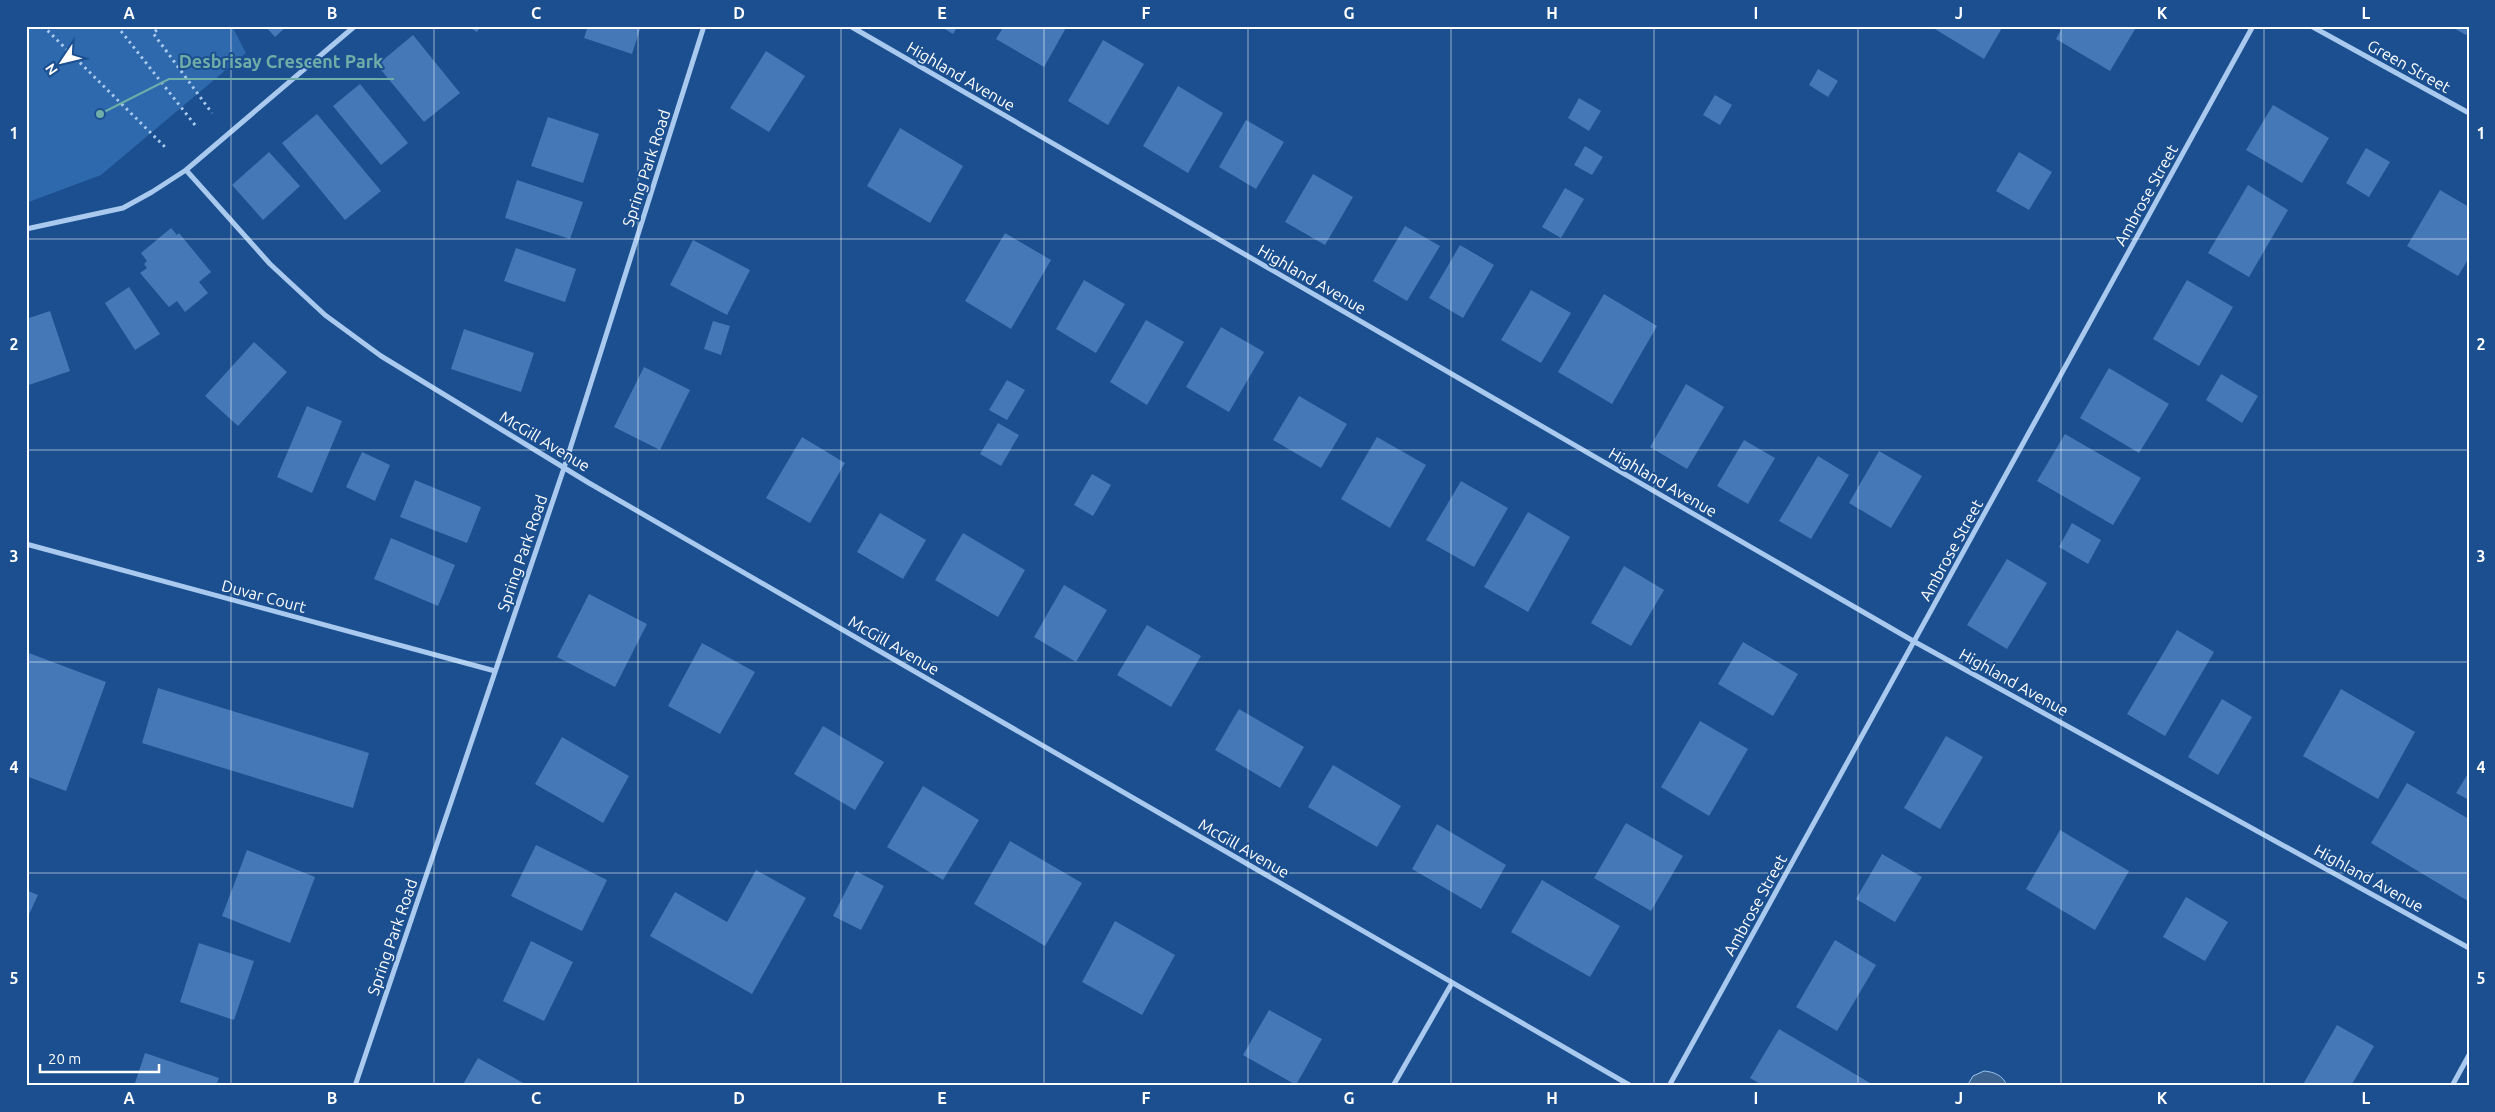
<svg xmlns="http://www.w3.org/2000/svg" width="2495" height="1112" font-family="Ubuntu,sans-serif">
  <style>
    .green { fill: #2e69ad }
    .water { fill: #3c6290; stroke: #9cc4f0 }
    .building { fill: #4478b7 }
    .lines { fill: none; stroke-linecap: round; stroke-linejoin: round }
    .path { stroke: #a9c9ee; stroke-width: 3; stroke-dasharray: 2.5 4; stroke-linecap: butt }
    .minor { stroke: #a9c9ee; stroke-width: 5 }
    .grid { fill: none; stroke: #fff; stroke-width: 1; stroke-opacity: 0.55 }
    .labels { text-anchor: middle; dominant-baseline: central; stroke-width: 4; stroke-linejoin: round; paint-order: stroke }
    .street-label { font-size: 16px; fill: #fff; stroke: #1b4f8f }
    .leader { fill: none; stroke: #6fada8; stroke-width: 2 }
    .callout-dot { fill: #6fada8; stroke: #1b4f8f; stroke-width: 2 }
    .callout-label { font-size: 18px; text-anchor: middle; font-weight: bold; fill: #6fada8; stroke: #1b4f8f; stroke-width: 4; stroke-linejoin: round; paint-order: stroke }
    .neatline { fill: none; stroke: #fff; stroke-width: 2 }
    .grid-label { font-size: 16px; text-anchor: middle; font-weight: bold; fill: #fff }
  </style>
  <rect width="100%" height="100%" fill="#1b4f8f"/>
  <polygon class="green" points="26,26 232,26 246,53 101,175 26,203"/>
  <path class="water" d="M1984 1071C1994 1072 2003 1075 2007 1086H1967L1973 1076Z"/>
  <g class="building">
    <polygon points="265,26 287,26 275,37"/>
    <polygon points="467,26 481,26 477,32"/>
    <polygon points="588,26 641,26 632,54 584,38"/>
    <polygon points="940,26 958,26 953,34"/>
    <polygon points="1004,26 1067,26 1044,67 996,39"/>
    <polygon points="1930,26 2003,26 1984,59"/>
    <polygon points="2063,26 2137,26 2110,71 2056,39"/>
    <polygon points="2450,26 2469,26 2469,30 2466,35"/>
    <polygon points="413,35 460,93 424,122 377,65"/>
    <polygon points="1103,40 1144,64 1108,125 1068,101"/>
    <polygon points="766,51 805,76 769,132 730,108"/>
    <polygon points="1818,69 1838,81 1828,97 1809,85"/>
    <polygon points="360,84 408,143 381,165 333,106"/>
    <polygon points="1178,86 1223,113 1188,173 1143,146"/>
    <polygon points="1715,95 1732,105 1720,125 1703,115"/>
    <polygon points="1579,98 1601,111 1589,131 1568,118"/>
    <polygon points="2273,105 2329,138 2302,183 2246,150"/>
    <polygon points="317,114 381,191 345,220 282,143"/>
    <polygon points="548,117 599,134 583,183 531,166"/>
    <polygon points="1246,120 1284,142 1256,189 1219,167"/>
    <polygon points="900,128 963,166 930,223 867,186"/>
    <polygon points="1585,146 1603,157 1592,175 1574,165"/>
    <polygon points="2366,148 2390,162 2369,197 2346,183"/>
    <polygon points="269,152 300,186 263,220 232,185"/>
    <polygon points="2019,152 2052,172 2029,210 1996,191"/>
    <polygon points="1313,174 1353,197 1325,245 1285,222"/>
    <polygon points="517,180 583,202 570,239 505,218"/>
    <polygon points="2248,185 2288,210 2249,277 2208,253"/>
    <polygon points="1565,188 1584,199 1561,238 1542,227"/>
    <polygon points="2440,190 2469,207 2469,258 2458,276 2407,246"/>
    <polygon points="1405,226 1440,246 1407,301 1373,281"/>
    <polygon points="171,228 177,235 179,233 211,272 199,282 208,293 185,312 177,301 169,307 140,273 147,268 144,264 147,261 141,253"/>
    <polygon points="1005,233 1051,260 1011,329 965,301"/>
    <polygon points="693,240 750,270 727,315 670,285"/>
    <polygon points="1460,245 1494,265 1463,318 1429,298"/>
    <polygon points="516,248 576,269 565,302 504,281"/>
    <polygon points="1084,280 1125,304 1096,353 1056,329"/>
    <polygon points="2187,280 2233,307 2199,366 2153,339"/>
    <polygon points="129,287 160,334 135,350 105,303"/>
    <polygon points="1531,290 1571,313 1541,363 1501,340"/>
    <polygon points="1604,294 1657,326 1612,404 1558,372"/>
    <polygon points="50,311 70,371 26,386 26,319"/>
    <polygon points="1146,320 1184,342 1147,405 1110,382"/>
    <polygon points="713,321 730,326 721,355 704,349"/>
    <polygon points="1221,327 1264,352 1229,412 1186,387"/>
    <polygon points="464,329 534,353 521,392 451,369"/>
    <polygon points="254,342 287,372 238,426 205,396"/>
    <polygon points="644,367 690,390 660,450 614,427"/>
    <polygon points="2109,368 2169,404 2139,453 2080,418"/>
    <polygon points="2221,374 2258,396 2242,423 2206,400"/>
    <polygon points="1007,380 1025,390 1007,420 989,410"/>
    <polygon points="1686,384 1724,407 1687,469 1650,447"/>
    <polygon points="1299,396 1347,424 1321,468 1273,440"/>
    <polygon points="307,406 342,421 312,493 277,477"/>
    <polygon points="998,423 1019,435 1001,466 980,454"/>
    <polygon points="2065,434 2141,478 2113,525 2037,481"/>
    <polygon points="802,437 845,463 810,523 766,498"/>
    <polygon points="1377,437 1426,465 1390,528 1341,499"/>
    <polygon points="1744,440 1775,458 1748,504 1717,486"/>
    <polygon points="1879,451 1922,476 1891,528 1849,503"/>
    <polygon points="362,452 390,465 375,501 346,487"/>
    <polygon points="1818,456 1849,475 1811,539 1779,521"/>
    <polygon points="1092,474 1111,485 1093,516 1074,505"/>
    <polygon points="415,480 481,507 467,543 400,517"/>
    <polygon points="1461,481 1508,508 1474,567 1426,540"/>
    <polygon points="1528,512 1570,537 1528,612 1484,587"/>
    <polygon points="880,513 926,540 903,579 857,552"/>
    <polygon points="2072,523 2101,540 2088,564 2059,547"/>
    <polygon points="963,533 1025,570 998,617 935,580"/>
    <polygon points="391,538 455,565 438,606 374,579"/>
    <polygon points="2007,559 2047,583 2007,649 1967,625"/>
    <polygon points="1624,566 1664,590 1631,646 1591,623"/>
    <polygon points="1064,585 1107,610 1076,662 1034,637"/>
    <polygon points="589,594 647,624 615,687 557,657"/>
    <polygon points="1147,625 1201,656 1171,707 1117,675"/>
    <polygon points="2177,630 2214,652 2165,736 2127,714"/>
    <polygon points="1743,642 1798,674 1773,716 1718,684"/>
    <polygon points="702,643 755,672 720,734 668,706"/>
    <polygon points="26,652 106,682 66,791 26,776"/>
    <polygon points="158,688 369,753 353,808 142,743"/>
    <polygon points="2341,689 2415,732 2378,799 2303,756"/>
    <polygon points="2222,699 2252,717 2218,775 2188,757"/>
    <polygon points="1239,709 1304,747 1280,788 1215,750"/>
    <polygon points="1700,721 1748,749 1709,816 1661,787"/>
    <polygon points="823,726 884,762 855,810 794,774"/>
    <polygon points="1946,736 1983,757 1940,829 1904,808"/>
    <polygon points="562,737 629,776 603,823 535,784"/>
    <polygon points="1333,765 1401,806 1377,847 1308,807"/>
    <polygon points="2469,772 2469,800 2456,793"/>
    <polygon points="2407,783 2469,819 2468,901 2371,843"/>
    <polygon points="923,786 979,820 943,880 887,847"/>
    <polygon points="1626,823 1683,856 1651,911 1594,878"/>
    <polygon points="1437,824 1506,865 1481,909 1412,869"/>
    <polygon points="2060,830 2129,871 2095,930 2026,889"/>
    <polygon points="1010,841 1082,883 1045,946 974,904"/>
    <polygon points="536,845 607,880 582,931 511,896"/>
    <polygon points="247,850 315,877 290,943 222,916"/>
    <polygon points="1882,854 1922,877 1895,922 1856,899"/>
    <polygon points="756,870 806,898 752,994 650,936 675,892 727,922"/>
    <polygon points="856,871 884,886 861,930 833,916"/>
    <polygon points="1542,880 1620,926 1590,977 1511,932"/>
    <polygon points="26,890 38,895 26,921"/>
    <polygon points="2186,897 2228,922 2205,961 2163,937"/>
    <polygon points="1115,921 1175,955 1142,1015 1082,982"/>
    <polygon points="1835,940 1876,965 1837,1031 1796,1007"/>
    <polygon points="531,941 573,962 544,1021 503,1001"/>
    <polygon points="199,943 254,961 234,1020 180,1002"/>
    <polygon points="1269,1010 1322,1039 1296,1085 1243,1055"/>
    <polygon points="2337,1025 2374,1046 2351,1086 2302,1086"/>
    <polygon points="1779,1029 1870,1083 1869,1086 1764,1086 1750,1078"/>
    <polygon points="145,1053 219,1078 216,1086 134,1086"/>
    <polygon points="478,1058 525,1084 524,1086 462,1086"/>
  </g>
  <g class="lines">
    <g class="path">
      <polyline points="43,26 165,147"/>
      <polyline points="117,26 195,125"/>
      <polyline points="162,26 153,33 212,113"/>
    </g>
    <g class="minor">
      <polyline points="850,26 1915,642 2469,948"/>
      <polyline points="2311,26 2469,113"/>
      <polyline points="186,170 270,264 325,315 381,356 589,483 1631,1086"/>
      <polyline points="26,229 123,208 152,192 186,170 355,26"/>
      <polyline points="26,544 495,671"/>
      <polyline points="355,1086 564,468 704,26"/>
      <polyline points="1393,1086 1452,983"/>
      <polyline points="1669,1086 2253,26"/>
      <polyline points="2452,1086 2469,1055"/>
    </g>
  </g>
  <path class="grid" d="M231 26V1086M434 26V1086M638 26V1086M841 26V1086M1044 26V1086M1248 26V1086M1451 26V1086M1654 26V1086M1858 26V1086M2061 26V1086M2264 26V1086M26 239H2469M26 450H2469M26 662H2469M26 873H2469"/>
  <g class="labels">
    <g class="street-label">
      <text transform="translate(2409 66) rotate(29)">Green Street</text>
      <text transform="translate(961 76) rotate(30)">Highland Avenue</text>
      <text transform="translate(646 168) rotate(-72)">Spring Park Road</text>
      <text transform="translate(2146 195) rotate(-61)">Ambrose Street</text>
      <text transform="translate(1312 279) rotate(30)">Highland Avenue</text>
      <text transform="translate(545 441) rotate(31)">McGill Avenue</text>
      <text transform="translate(1663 482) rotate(30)">Highland Avenue</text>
      <text transform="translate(1951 550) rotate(-61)">Ambrose Street</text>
      <text transform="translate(522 553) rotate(-71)">Spring Park Road</text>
      <text transform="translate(264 596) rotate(15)">Duvar Court</text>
      <text transform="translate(894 645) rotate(30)">McGill Avenue</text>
      <text transform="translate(2014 682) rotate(29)">Highland Avenue</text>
      <text transform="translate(1244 848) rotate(30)">McGill Avenue</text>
      <text transform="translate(2369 878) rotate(29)">Highland Avenue</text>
      <text transform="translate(1755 905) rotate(-61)">Ambrose Street</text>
      <text transform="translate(392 937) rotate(-71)">Spring Park Road</text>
    </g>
  </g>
  <path class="leader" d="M100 114L169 79H394"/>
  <circle class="callout-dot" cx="100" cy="114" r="5"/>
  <g class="callout-label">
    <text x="281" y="68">Desbrisay Crescent Park</text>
  </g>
  <rect width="2495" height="1112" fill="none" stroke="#1b4f8f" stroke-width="55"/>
  <g transform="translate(62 62) rotate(235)" stroke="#1b4f8f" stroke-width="4" paint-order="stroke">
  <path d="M0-4L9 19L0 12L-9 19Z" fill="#ffffff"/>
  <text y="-8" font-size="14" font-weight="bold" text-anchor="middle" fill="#ffffff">N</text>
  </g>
  <path d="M40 1064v8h119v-8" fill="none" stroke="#ffffff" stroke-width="2.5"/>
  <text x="48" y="1064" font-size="15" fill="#ffffff" stroke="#1b4f8f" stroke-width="4" paint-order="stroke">20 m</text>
  <rect x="28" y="28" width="2440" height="1056" class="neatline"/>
  <g class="grid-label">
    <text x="129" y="19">A</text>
    <text x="332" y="19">B</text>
    <text x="536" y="19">C</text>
    <text x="739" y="19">D</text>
    <text x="942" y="19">E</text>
    <text x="1146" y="19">F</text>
    <text x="1349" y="19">G</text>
    <text x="1552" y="19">H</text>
    <text x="1756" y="19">I</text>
    <text x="1959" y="19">J</text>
    <text x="2162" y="19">K</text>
    <text x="2366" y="19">L</text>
    <text x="14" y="139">1</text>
    <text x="2481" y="139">1</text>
    <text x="14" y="350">2</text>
    <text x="2481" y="350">2</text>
    <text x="14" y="562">3</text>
    <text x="2481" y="562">3</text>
    <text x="14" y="773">4</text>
    <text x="2481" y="773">4</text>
    <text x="14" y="984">5</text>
    <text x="2481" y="984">5</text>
    <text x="129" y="1104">A</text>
    <text x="332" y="1104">B</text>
    <text x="536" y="1104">C</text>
    <text x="739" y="1104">D</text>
    <text x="942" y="1104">E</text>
    <text x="1146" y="1104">F</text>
    <text x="1349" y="1104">G</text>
    <text x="1552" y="1104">H</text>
    <text x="1756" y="1104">I</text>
    <text x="1959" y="1104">J</text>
    <text x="2162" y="1104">K</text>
    <text x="2366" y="1104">L</text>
  </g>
</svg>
